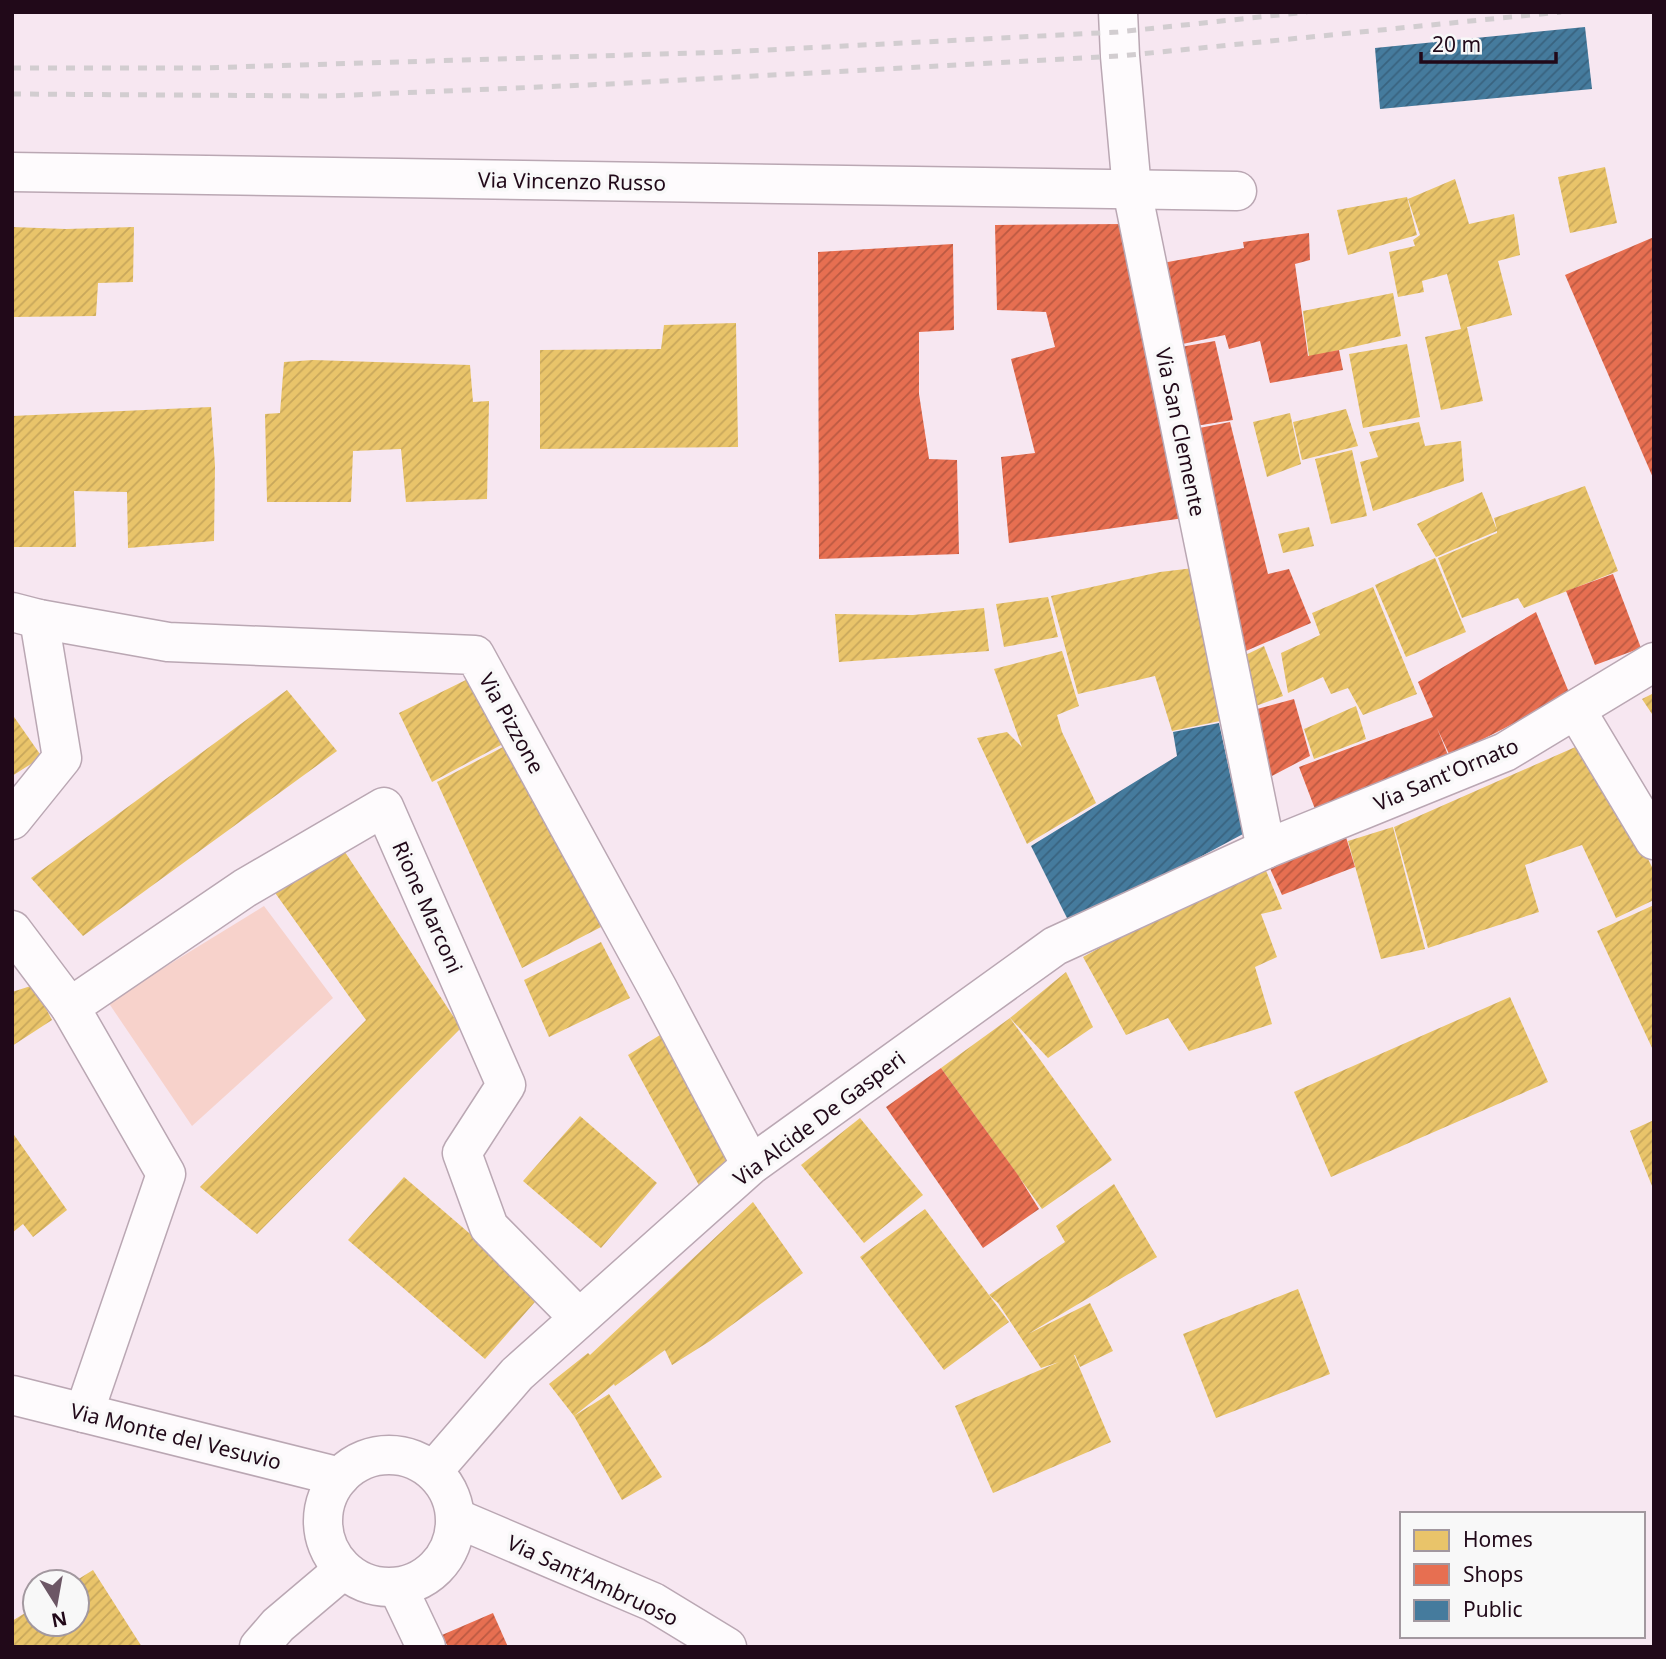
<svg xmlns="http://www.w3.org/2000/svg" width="1666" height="1659" font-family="'Noto Sans',sans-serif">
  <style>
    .green { fill: #f7d2cb }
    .homes { fill: url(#homes-hatch) }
    .shops { fill: url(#shops-hatch) }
    .public { fill: url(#public-hatch) }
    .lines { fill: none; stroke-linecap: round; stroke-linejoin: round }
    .minor-casing { stroke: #baa7b3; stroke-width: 41 }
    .minor { stroke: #fefbfd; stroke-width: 38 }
    .rail { stroke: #d2cdd0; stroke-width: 5; stroke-dasharray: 9 9; stroke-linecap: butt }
    .labels { text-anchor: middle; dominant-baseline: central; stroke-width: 7; stroke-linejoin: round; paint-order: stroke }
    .street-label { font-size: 21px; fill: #210919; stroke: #f8f8f8 }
  </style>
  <defs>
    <pattern id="homes-hatch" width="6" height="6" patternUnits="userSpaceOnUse" patternTransform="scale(1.75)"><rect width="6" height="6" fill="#e9c46a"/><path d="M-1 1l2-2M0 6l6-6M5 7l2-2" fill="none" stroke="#c8a75b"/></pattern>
    <pattern id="shops-hatch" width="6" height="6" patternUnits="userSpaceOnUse" patternTransform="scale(1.75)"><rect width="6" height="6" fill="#e76f51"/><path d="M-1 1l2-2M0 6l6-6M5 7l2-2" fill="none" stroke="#bb5942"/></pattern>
    <pattern id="public-hatch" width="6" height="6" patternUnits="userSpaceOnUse" patternTransform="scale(1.75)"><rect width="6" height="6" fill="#457b9d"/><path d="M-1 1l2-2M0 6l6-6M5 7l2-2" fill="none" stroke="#39637f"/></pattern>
  </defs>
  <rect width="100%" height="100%" fill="#f7e7f1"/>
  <polygon class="green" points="264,906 333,998 192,1126 108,1002"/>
  <g class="homes">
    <polygon points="1605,167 1617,223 1570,233 1558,177"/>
    <polygon points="1455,179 1469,224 1514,214 1520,255 1498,261 1512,315 1467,327 1483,401 1441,410 1425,337 1461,329 1447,274 1422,281 1424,292 1398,297 1389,252 1415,246 1413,240 1420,235 1408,199"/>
    <polygon points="1407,197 1417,235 1348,255 1337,210"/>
    <polygon points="12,227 66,229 134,227 133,282 98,283 96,316 12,317"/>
    <polygon points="1393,293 1401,336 1309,357 1303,311"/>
    <polygon points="736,323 738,447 540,449 540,350 661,349 664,325"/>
    <polygon points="1407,344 1420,417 1363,428 1349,354"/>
    <polygon points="313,360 470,365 473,402 489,401 487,499 406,502 401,449 353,451 351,502 267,502 265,414 280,413 284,362"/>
    <polygon points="211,407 215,466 214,541 128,548 127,492 74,491 76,547 12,547 12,416"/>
    <polygon points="1346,409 1358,446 1302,460 1293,422"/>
    <polygon points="1290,413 1301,464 1267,477 1253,422"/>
    <polygon points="1419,422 1425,446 1461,441 1464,481 1373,511 1360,462 1378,457 1369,432"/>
    <polygon points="1352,450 1367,516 1331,524 1315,459"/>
    <polygon points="1585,486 1618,571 1524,608 1518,598 1462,618 1438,558 1497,533 1497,531 1436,557 1417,524 1482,492 1497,530 1494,518"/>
    <polygon points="1309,527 1314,546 1283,553 1278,534"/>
    <polygon points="1435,558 1466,632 1406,657 1375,585"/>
    <polygon points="1194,568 1220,721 1172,731 1155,676 1078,694 1051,596 1160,572"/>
    <polygon points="1373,587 1417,694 1363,715 1348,688 1331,694 1323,677 1288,693 1281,653 1320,635 1312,613"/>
    <polygon points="1048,597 1058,637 1004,647 996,604"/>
    <polygon points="984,608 989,651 839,662 835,614 913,615"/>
    <polygon points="1264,646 1283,696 1245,710 1233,661"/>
    <polygon points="1062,651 1079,706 1057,715 1062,732 1096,803 1027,844 977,738 1007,732 1022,747 994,669"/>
    <polygon points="480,673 514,738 432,782 399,713"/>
    <polygon points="287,690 337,751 83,936 31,878"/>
    <polygon points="1654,693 1654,717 1642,699"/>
    <polygon points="1356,706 1366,739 1314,759 1304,729"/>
    <polygon points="12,714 42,757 12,776"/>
    <polygon points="516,740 601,927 522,968 437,782"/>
    <polygon points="1589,741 1654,871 1654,900 1616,918 1582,845 1525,865 1539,912 1428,948 1394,827"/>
    <polygon points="1393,827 1425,949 1381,959 1348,841"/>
    <polygon points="339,843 461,1028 257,1234 200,1187 366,1020 273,890"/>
    <polygon points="1264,866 1282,909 1261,914 1277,957 1255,967 1272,1024 1189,1051 1168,1018 1126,1035 1083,957 1186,900"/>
    <polygon points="1654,905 1654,1052 1597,931"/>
    <polygon points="601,942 630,998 549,1037 524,980"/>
    <polygon points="1066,972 1093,1027 1048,1058 1010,1018"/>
    <polygon points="34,985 52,1020 12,1046 12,992"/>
    <polygon points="1510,997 1548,1082 1331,1177 1294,1092"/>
    <polygon points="1010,1018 1112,1160 1042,1209 941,1068"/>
    <polygon points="668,1030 731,1141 725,1167 701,1189 628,1055"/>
    <polygon points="580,1116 657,1183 601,1248 523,1181"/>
    <polygon points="860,1118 923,1195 864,1243 801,1165"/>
    <polygon points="1654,1120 1654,1191 1630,1131"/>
    <polygon points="12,1132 67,1210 33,1237 23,1224 12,1233"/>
    <polygon points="404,1177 541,1295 485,1359 348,1240"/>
    <polygon points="1114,1184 1157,1257 1028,1334 1090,1303 1113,1351 1080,1367 1075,1355 1074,1355 1111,1442 993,1493 955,1406 1059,1362 1041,1368 998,1303 989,1295 1065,1242 1056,1226"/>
    <polygon points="753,1202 803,1273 710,1341 672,1365 665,1350 615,1386 614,1384 574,1416 609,1394 662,1477 622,1500 574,1416 549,1384 588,1353 590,1355"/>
    <polygon points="925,1209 1009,1322 944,1370 860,1257"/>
    <polygon points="1298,1289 1330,1374 1216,1418 1183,1334"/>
    <polygon points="93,1570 142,1647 12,1647 12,1621 35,1607 35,1624 77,1624 77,1580"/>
  </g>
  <g class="shops">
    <polygon points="1125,224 1184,518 1009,543 1001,457 1035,453 1011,359 1055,347 1046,312 997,310 995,225"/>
    <polygon points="1309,233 1310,260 1295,264 1308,356 1339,350 1343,370 1270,383 1260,341 1229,349 1225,335 1173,346 1157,264 1244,248 1243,242"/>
    <polygon points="1654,237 1654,480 1565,275"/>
    <polygon points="953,244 954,330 919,332 919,394 929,459 957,460 959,554 819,559 818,252"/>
    <polygon points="1215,341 1233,420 1189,427 1169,349"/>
    <polygon points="1230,422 1268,574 1289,569 1311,623 1232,657 1189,430"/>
    <polygon points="1613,574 1641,648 1595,665 1566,591"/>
    <polygon points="1536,612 1570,695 1450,756 1437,728 1450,760 1315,809 1299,767 1433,717 1418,682"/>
    <polygon points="1294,699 1310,756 1266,779 1246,712"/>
    <polygon points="1346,837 1355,867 1282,895 1268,864"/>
    <polygon points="941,1068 1018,1175 1039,1209 983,1248 886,1107"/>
    <polygon points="493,1613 508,1647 448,1647 442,1635"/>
  </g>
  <g class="public">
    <polygon points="1585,27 1592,89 1380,109 1375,48"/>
    <polygon points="1219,723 1243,834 1071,926 1031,846 1177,756 1173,732"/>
  </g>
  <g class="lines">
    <defs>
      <g id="minor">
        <polyline points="1118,12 1120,56 1132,190 1266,849"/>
        <polyline points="12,172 1237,191"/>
        <polyline points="12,612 39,619 168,642 475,655 658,989 751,1165"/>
        <polyline points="1576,710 1654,840"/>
        <polyline points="12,820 62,758 39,619"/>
        <polyline points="12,930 70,1007"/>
        <polyline points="12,1395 340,1477"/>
        <polyline points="84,1413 166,1174 70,1007 245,888 384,807 506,1085 462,1153 489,1227 579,1318"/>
        <circle cx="389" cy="1521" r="66"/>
        <polyline points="433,1471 517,1374 751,1165 1055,946 1266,849 1505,752 1654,662"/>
        <polyline points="456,1518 653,1602 727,1647"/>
        <polyline points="398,1588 426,1647"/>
        <polyline points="259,1647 278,1625 343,1570"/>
      </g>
    </defs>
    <use href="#minor" class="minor-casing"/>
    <use href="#minor" class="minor"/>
    <g class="rail">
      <polyline points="12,68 200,68 727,52 1118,32 1307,12"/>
      <polyline points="12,94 328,96 610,84 1120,56 1561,12"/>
    </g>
  </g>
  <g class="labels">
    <g class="street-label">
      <text transform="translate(572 181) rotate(1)">Via Vincenzo Russo</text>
      <text transform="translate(1181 432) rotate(78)">Via San Clemente</text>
      <text transform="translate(512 723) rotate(61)">Via Pizzone</text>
      <text transform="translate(1446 774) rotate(-23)">Via Sant'Ornato</text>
      <text transform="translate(428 907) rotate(66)">Rione Marconi</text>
      <text transform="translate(819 1118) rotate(-37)">Via Alcide De Gasperi</text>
      <text transform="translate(176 1436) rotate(14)">Via Monte del Vesuvio</text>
      <text transform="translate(593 1580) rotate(25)">Via Sant'Ambruoso</text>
    </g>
  </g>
  <rect width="1666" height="1659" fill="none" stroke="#210919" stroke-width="28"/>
  <rect x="1400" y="1512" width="245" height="126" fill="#f8f8f8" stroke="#a2989f" stroke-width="2"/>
  <rect x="1414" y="1530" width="35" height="21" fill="#e9c46a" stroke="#a2989f" stroke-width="2"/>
  <text x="1463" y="1547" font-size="21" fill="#210919">Homes</text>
  <rect x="1414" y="1564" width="35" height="21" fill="#e76f51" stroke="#a2989f" stroke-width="2"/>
  <text x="1463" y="1582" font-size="21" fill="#210919">Shops</text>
  <rect x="1414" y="1600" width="35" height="21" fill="#457b9d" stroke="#a2989f" stroke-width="2"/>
  <text x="1463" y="1617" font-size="21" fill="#210919">Public</text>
  <g transform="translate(56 1603) rotate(169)"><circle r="33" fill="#f8f8f8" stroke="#a2989f" stroke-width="2"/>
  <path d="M0-5L12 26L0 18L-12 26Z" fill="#6c5765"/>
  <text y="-10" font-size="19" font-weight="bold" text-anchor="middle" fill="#210919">N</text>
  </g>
  <path d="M1421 52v10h135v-10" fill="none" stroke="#210919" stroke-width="3.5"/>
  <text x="1432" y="52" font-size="21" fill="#210919" stroke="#f8f8f8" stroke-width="5" paint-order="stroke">20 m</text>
</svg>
